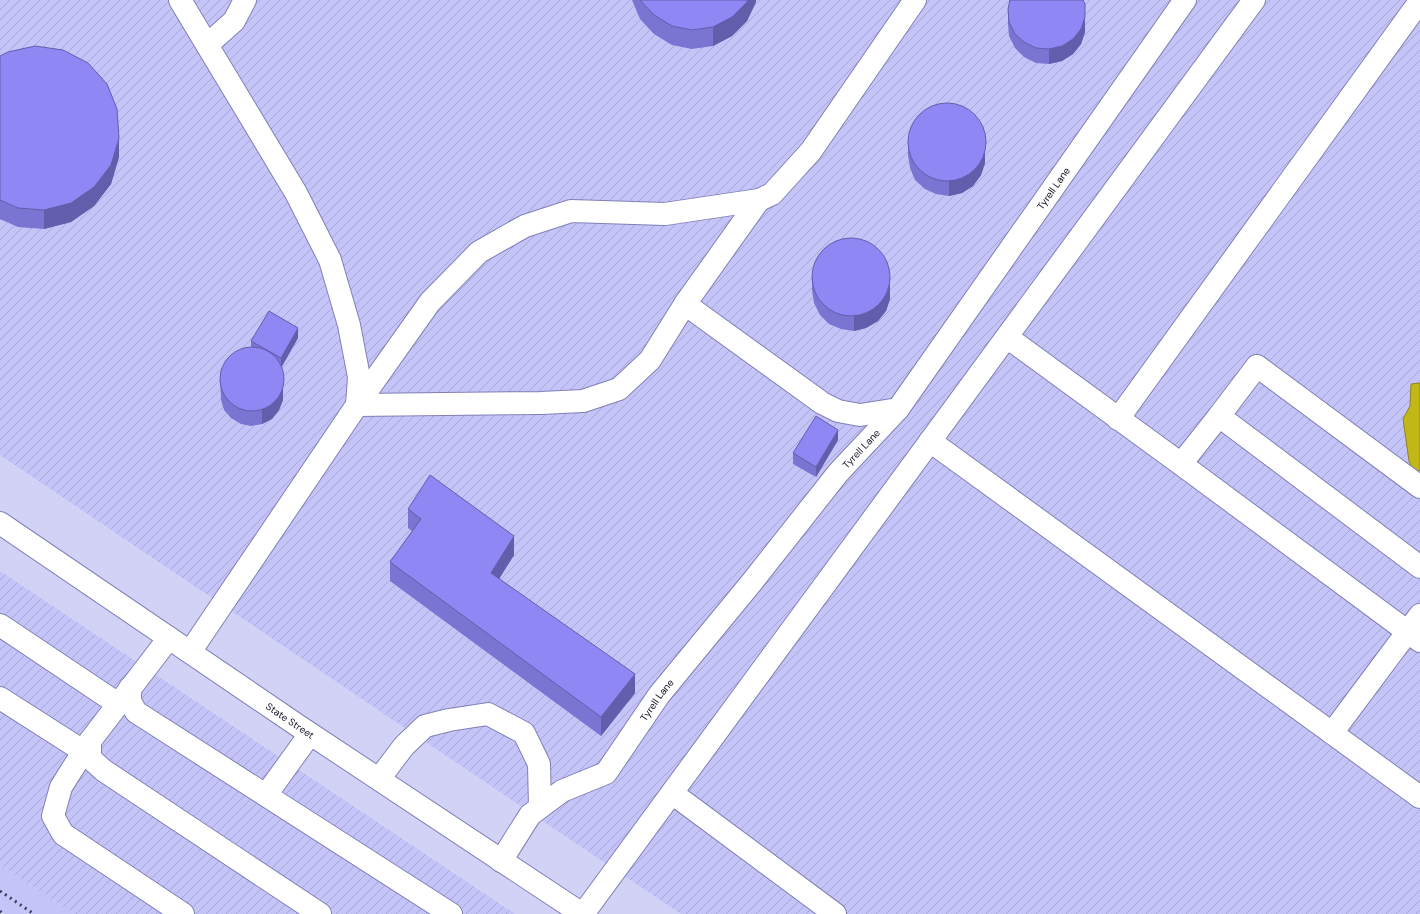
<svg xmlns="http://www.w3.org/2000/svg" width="1420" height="914" font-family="'DM Sans',sans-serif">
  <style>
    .built { fill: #c4c4f9 }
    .industrial { fill: url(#industrial-furrows) }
    .water { fill: #c3b617; stroke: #8e841b }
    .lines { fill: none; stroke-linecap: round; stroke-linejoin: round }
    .minor-casing { stroke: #8080b7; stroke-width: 24 }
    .minor { stroke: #fff; stroke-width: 22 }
    .rail { stroke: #3d3d55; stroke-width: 3; stroke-dasharray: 2 4; stroke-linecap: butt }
    .wall { fill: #7a74d2 }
    .shaded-wall { fill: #635eab }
    .building { fill: #8e87f4; stroke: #635eab }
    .labels { text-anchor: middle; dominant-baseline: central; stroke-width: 3; stroke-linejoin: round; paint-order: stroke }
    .street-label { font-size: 10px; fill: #111024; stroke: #e0e0f9 }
  </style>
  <defs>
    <pattern id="industrial-furrows" width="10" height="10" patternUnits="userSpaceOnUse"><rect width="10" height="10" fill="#c4c4f9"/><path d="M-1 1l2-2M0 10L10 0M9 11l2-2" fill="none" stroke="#a7a7d5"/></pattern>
  </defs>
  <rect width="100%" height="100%" fill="#d1d2f6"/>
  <polygon class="built" points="0,865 74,914 5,914 0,911"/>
  <g class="industrial">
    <polygon points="0,0 1420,0 1420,914 681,914 0,455"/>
    <polygon points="0,571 515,914 74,914 0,865"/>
  </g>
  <polygon class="water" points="1420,383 1420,470 1414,474 1409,461 1403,419 1410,406 1411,384"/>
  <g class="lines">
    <defs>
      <g id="minor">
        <polyline points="180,0 296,193 330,260 349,325 359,377 357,405 541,403 583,401 619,389 650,360 685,304 759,200"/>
        <polyline points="207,45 234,21 245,0"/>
        <polyline points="685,304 822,403 838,411 860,415 898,409"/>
        <polyline points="1007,337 1181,464 1420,641"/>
        <polyline points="1118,419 1420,1"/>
        <polyline points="930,441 1420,797"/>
        <polyline points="1181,464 1219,416"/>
        <polyline points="1420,487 1257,366 1219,416 1420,567"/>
        <path id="s1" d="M0 523 297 725 582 914"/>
        <polyline points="0,625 118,704"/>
        <polyline points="169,638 90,741 90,758 103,770 320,914"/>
        <polyline points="190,652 357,405 430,302 479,252 525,226 571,211 665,214 759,200 772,194 811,151 915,0"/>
        <polyline points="130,688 130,701 136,712 451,914"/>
        <polyline points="0,698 83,751"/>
        <polyline points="1332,733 1420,615"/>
        <polyline points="90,741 61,787 53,816 63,834 183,914"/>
        <polyline points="379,779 404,746 425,726 449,720 488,714 524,733 539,764 540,807"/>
        <polyline points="672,793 835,914"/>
        <polyline points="266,795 310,734"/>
        <path id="s2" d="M501 861 530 815 562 791 606 773 659 695 752 582 838 473 898 409 1185 0"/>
        <polyline points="583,914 1254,0"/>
      </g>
    </defs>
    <use href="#minor" class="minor-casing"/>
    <use href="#minor" class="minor"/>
    <g class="rail">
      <polyline points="0,891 34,914"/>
      <polyline points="0,911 3,914"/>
    </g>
  </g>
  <g class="wall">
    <polygon points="632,0 756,0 756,2 747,21 732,36 713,46 692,49 672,45 654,34 640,19"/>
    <polygon points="1008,9 1085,32 1081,44 1073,54 1062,61 1049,64 1036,63 1024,57 1015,48 1009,36 1008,24"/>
    <polygon points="0,56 119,157 111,184 94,206 71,222 44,229 18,227 0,219"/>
    <polygon points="908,140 985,163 981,175 973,186 962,193 949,196 936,194 925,189 915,180 910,168 908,155"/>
    <polygon points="812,275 890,299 886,311 878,321 866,328 854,331 841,329 829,324 820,315 814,303 812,290"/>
    <polygon points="298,338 281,368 283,400 279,410 272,419 262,424 251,426 241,424 231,418 224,410 221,400 220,376 251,348 251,341"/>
    <polygon points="838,440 816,477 793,464 793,453"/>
    <polygon points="408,509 514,555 499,578 635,693 601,736 390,581 390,562 412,531 408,528"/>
  </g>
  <g class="shaded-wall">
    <polygon points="748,0 756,0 756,2 747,21 732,36 713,46 713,27"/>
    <polygon points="1085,4 1085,32 1081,44 1073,54 1062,61 1049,64 1049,49"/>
    <polygon points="985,136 985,163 981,175 973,186 962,193 949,196 949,181"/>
    <polygon points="119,138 119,157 111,184 94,206 71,222 44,229 44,210"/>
    <polygon points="890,284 890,299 886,311 878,321 866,328 854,331 854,316"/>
    <polygon points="298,328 298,338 281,368 281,358"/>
    <polygon points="283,374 283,400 279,410 272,419 262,424 262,409"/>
    <polygon points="838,430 838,440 816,477 816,467"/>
    <polygon points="514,536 514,555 491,592 491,573"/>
    <polygon points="635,674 635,693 601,736 601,717"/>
  </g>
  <g class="building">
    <polygon points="640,0 748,0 747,2 732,17 713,27 692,30 672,26 654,15"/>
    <polygon points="1010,0 1083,0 1085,4 1085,17 1081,29 1073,39 1062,46 1049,49 1036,48 1024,42 1015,34 1009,22 1008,9"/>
    <polygon points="35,46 63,50 88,63 107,84 117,109 119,138 111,165 94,187 71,203 44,210 18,208 0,200 0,56 8,52"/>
    <circle cx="947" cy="142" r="39"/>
    <circle cx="851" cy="277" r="39"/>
    <polygon points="269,311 298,328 281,358 251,341"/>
    <circle cx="252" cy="379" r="32"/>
    <polygon points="816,416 838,430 816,467 793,453"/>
    <polygon points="430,475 514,536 491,573 635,674 601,717 390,562 421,519 408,509"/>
  </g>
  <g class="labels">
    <g class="street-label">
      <text stroke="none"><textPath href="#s2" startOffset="879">Tyrell Lane</textPath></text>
      <text stroke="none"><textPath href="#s2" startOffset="555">Tyrell Lane</textPath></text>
      <text stroke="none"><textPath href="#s2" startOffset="231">Tyrell Lane</textPath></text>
      <text stroke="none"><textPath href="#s1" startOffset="351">State Street</textPath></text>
    </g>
  </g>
</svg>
